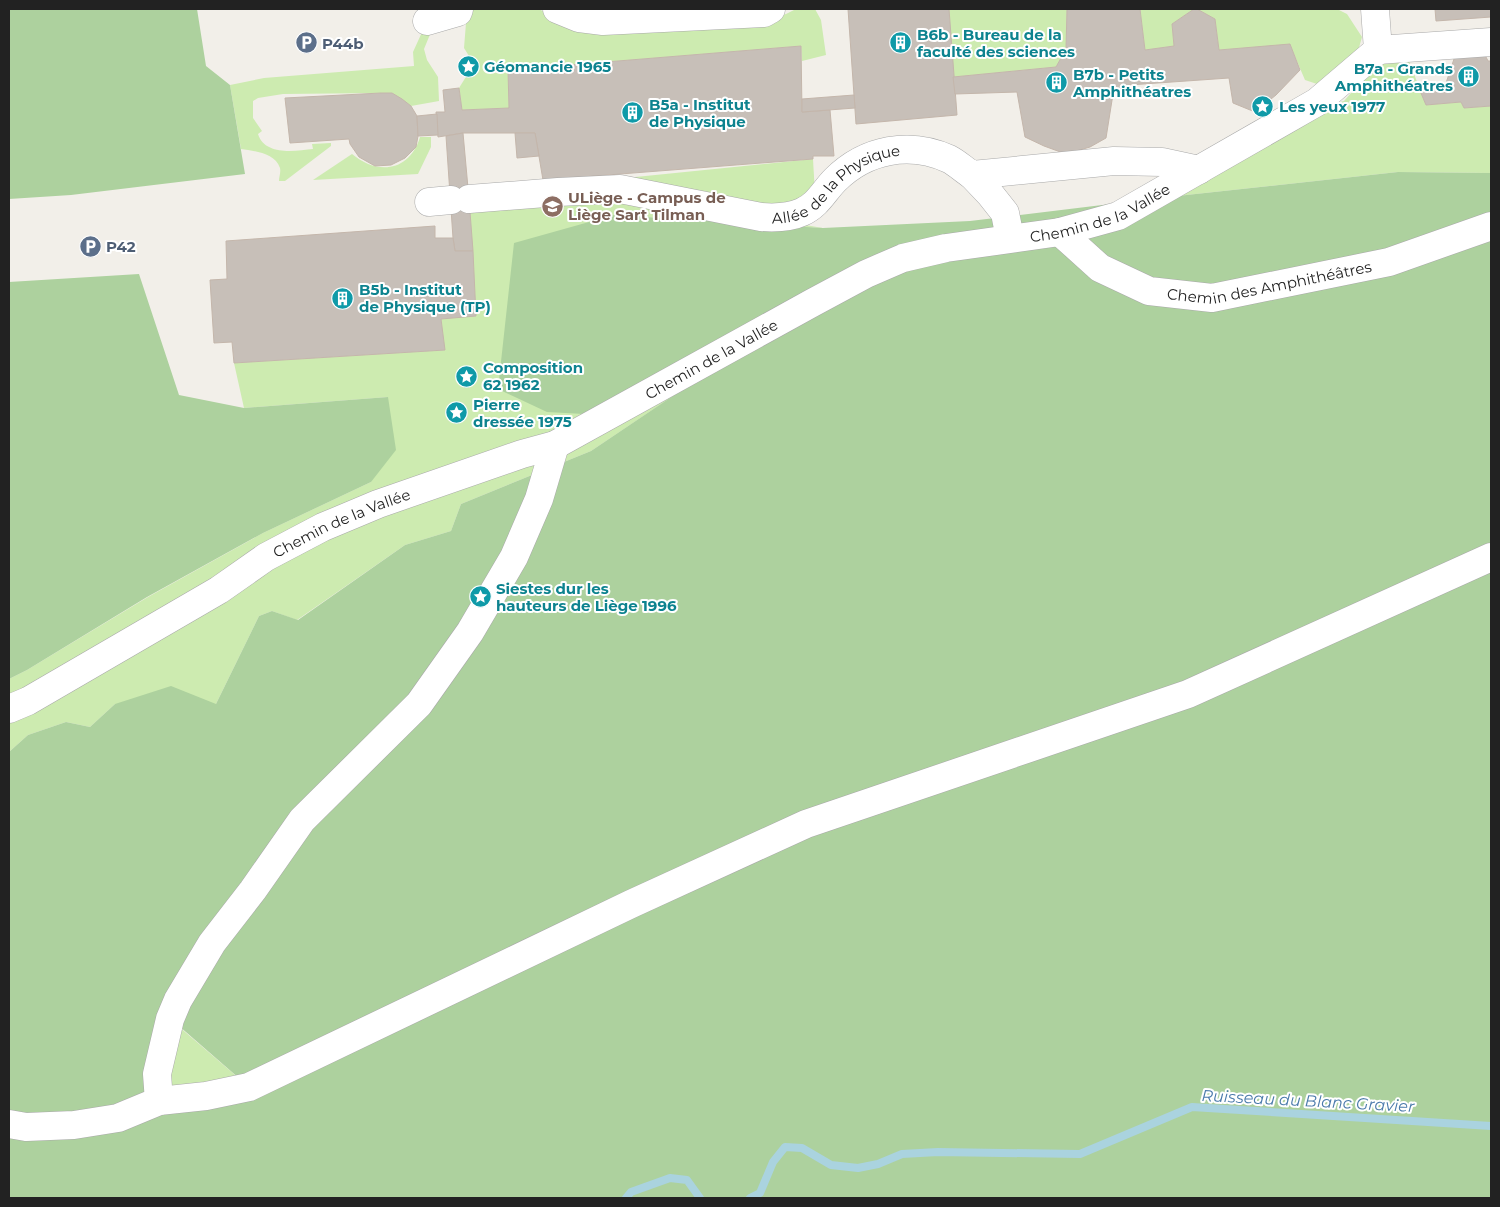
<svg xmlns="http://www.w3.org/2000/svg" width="1500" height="1207" font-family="Montserrat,sans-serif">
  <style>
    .grass { fill: #cdebb0 }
    .forest { fill: #add19e; fill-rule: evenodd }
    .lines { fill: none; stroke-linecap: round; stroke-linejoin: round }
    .stream { stroke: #aad3df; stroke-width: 8 }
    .building { fill: #c7bfb8; stroke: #c4b6ab }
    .minor-casing { stroke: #a9a9a9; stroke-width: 29 }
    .minor { stroke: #fff; stroke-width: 28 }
    .labels { text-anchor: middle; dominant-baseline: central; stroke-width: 4; stroke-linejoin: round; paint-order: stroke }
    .culture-label { font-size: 15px; font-weight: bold; fill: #0d838f; stroke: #fff; text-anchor: start }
    .service-label { font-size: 15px; font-weight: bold; fill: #4e5e75; stroke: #fff; text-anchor: start }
    .street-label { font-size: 15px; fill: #222; stroke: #fff }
    .education-label { font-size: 15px; font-weight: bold; fill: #785e54; stroke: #fff; text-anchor: start }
    .water-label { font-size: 16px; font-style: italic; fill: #4a7aab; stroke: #fff }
  </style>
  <rect width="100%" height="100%" fill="#f2efe9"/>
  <g class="grass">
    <polygon points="472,9 539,9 553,17 768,19 786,14 796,9 815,9 821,20 826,55 802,61 801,46 508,70 509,108 462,110 459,88 474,64 464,48 466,23"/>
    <polygon points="949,9 1067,9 1066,49 1056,67 953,77"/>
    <polygon points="1140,9 1194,9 1172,24 1174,46 1145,50"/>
    <polygon points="1197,9 1337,9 1347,14 1362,37 1356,58 1323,86 1305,80 1290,45 1219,50 1215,19"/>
    <path d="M423 30 431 32 424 49 427 60 438 77 439 101 411 106 392 93H381L283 94 258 98 253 101V118L262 131 258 134C265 156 295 151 313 149L312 144 331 143V146L285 181H279C279 177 281 172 280 168 275 153 254 151 241 149L230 85 264 78 414 66 413 52Z"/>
    <polygon points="1379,61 1409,61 1426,105 1461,102 1464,108 1491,106 1491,173 1398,172 1168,197 1319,108 1344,101"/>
    <path d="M420 137H431V147L418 174 313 180 352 154C378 176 410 171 420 137Z"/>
    <polygon points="813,159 815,194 780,208 596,181"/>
    <polygon points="619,194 823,228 614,215 812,303 591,451 461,504 451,531 405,545 297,620 272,611 259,616 216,704 115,704 90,727 66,722 28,735 9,752 9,679 27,670 148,597 263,533 371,482 388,397 244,408 234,363 444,350 441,319 476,315 469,203"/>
    <polygon points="170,1019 249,1087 159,1101"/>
  </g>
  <g class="forest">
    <polygon points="9,9 197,9 206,66 230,85 245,174 71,195 9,199"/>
    <path d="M1398 172 1491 173V1198H9V752L28 735 66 722 90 727 115 704 171 686 216 704 259 616 272 611 298 620 405 545 451 531 461 504 591 451 807 306 584 414 547 412 498 389 514 243 614 215 823 228 970 221 1168 197ZM171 1019 248 1086 159 1101Z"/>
    <polygon points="139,274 179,395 244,408 388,397 396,450 371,482 263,533 147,597 27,670 9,679 9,282"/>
  </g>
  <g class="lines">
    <g class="stream">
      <polyline points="626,1198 631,1192 670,1178 687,1180 700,1198"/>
      <polyline points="750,1198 760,1193 773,1162 785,1147 802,1148 831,1165 858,1168 878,1164 902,1154 938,1152 1080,1154 1192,1107 1491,1126"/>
    </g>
  </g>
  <g class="building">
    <polygon points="848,9 949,9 957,115 856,124"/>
    <polygon points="1067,9 1140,9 1145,50 1174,46 1172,24 1194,9 1197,9 1215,19 1219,50 1290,44 1300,70 1276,95 1255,112 1233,103 1229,78 1129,85 1113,94 1106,138 1090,147 1066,154 1044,146 1025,137 1017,92 955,94 953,77 1056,67 1066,49"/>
    <polygon points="1435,9 1491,9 1491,17 1436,21"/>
    <polygon points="801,46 802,112 830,110 834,156 813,156 813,159 543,180 535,133 463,133 438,137 436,112 445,112 443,90 459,88 462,110 509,108 508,70"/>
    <polygon points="1483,51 1488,61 1491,61 1491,106 1464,108 1461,102 1426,105 1418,86 1430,86 1432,88 1445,86 1456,53"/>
    <polygon points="381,93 392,93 402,99 411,106 417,116 418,136 416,147 405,158 391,165 375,166 359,157 350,144 349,139 290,143 285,98"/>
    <polygon points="854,95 855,108 802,112 802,99"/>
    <polygon points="437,114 438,135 418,136 417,116"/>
    <polygon points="463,133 469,199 473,251 455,251 453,238 446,136"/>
    <polygon points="515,133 535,133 539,156 517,158"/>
    <polygon points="435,226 435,238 453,238 455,251 473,251 476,316 441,319 445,350 234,363 232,342 214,343 210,280 227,279 226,241"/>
  </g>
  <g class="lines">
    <defs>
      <g id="minor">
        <polyline points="557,9 579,18 603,21 764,13 771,9"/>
        <polyline points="427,21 458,12 459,9"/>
        <polyline points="1378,50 1491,42"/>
        <polyline points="972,175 990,194 1005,213 1010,238"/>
        <path id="s1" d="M469 199 558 192 620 189 761 217C775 218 789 218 802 212 818 205 824 191 835 180 866 149 910 141 949 159 957 163 964 170 972 175L1114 161 1162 162 1199 170"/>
        <polyline points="429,202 451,200"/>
        <path id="s2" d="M1060 232 1100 268 1149 291 1212 298 1389 262 1491 226"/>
        <path id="s3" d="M9 709 28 701 219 590 266 557 323 527 378 504 522 454 555 445 812 303 866 274 903 258 946 248 1060 232 1118 216 1317 102 1378 50 1375 9"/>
        <polyline points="159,1101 157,1074 170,1019 178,1000 212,943 253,890 302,820 419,704 470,632 514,557 539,499 555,445"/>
        <polyline points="9,1124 26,1127 74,1125 118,1118 159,1101 206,1096 249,1087 631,904 806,824 1188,694 1491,557"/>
      </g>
    </defs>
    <use href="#minor" class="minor-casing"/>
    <use href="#minor" class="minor"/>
  </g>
  <defs>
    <symbol id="parking-disc" viewBox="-11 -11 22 22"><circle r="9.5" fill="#5c6f8a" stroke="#fff"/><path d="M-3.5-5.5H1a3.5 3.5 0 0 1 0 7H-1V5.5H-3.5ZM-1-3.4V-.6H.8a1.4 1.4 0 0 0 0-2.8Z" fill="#fff"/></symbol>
    <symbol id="building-disc" viewBox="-11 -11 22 22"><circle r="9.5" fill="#0f9aa8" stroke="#fff"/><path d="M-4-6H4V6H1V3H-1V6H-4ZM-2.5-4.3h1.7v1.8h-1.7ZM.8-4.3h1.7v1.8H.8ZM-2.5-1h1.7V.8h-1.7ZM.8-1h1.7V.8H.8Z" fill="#fff"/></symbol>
    <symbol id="sight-disc" viewBox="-11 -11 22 22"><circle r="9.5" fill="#0f9aa8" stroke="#fff"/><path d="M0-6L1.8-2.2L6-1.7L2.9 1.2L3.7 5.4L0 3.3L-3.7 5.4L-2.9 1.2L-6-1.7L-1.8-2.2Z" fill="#fff"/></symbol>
    <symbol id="university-disc" viewBox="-11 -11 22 22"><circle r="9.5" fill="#8d6e63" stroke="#fff"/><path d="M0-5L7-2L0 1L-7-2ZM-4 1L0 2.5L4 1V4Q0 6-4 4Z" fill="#fff"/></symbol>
  </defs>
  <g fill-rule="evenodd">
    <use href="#parking-disc" x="294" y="30" width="25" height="25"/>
    <use href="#building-disc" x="888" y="30" width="25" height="25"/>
    <use href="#sight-disc" x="456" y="54" width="25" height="25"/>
    <use href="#building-disc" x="1456" y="64" width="25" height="25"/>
    <use href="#building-disc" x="1044" y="70" width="25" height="25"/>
    <use href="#sight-disc" x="1250" y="94" width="25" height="25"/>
    <use href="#building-disc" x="620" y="100" width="25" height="25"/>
    <use href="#university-disc" x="540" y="194" width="25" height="25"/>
    <use href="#parking-disc" x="78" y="234" width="25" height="25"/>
    <use href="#building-disc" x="330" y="286" width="25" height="25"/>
    <use href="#sight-disc" x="454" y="364" width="25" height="25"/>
    <use href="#sight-disc" x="444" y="400" width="25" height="25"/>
    <use href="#sight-disc" x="468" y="584" width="25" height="25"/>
  </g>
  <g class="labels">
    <g class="culture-label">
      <text x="917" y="34">B6b - Bureau de la<tspan x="917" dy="17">faculté des sciences</tspan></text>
      <text x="484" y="66">Géomancie 1965</text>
      <text x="1453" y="68" text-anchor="end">B7a - Grands<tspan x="1453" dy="17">Amphithéatres</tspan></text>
      <text x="1073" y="74">B7b - Petits<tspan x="1073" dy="17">Amphithéatres</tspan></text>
      <text x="649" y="104">B5a - Institut<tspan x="649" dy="17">de Physique</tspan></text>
      <text x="1279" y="106">Les yeux 1977</text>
      <text x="359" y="289">B5b - Institut<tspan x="359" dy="17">de Physique (TP)</tspan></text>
      <text x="483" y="367">Composition<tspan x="483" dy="17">62 1962</tspan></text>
      <text x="473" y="404">Pierre<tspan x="473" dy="17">dressée 1975</tspan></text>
      <text x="496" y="588">Siestes dur les<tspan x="496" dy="17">hauteurs de Liège 1996</tspan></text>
    </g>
    <g class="service-label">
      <text x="322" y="43">P44b</text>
      <text x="106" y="246">P42</text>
    </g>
    <g class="street-label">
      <text stroke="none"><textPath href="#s1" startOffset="381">Allée de la Physique</textPath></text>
      <text stroke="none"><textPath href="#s3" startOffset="1208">Chemin de la Vallée</textPath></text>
      <text stroke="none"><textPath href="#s2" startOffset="230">Chemin des Amphithéâtres</textPath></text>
      <text stroke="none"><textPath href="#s3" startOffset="788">Chemin de la Vallée</textPath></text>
      <text stroke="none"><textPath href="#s3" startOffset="382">Chemin de la Vallée</textPath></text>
    </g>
    <g class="education-label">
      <text x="568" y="197">ULiège - Campus de<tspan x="568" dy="17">Liège Sart Tilman</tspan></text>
    </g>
    <g class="water-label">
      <text transform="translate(1308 1101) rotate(3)">Ruisseau du Blanc Gravier</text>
    </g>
  </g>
  <rect width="1500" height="1207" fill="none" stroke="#222222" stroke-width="20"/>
</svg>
